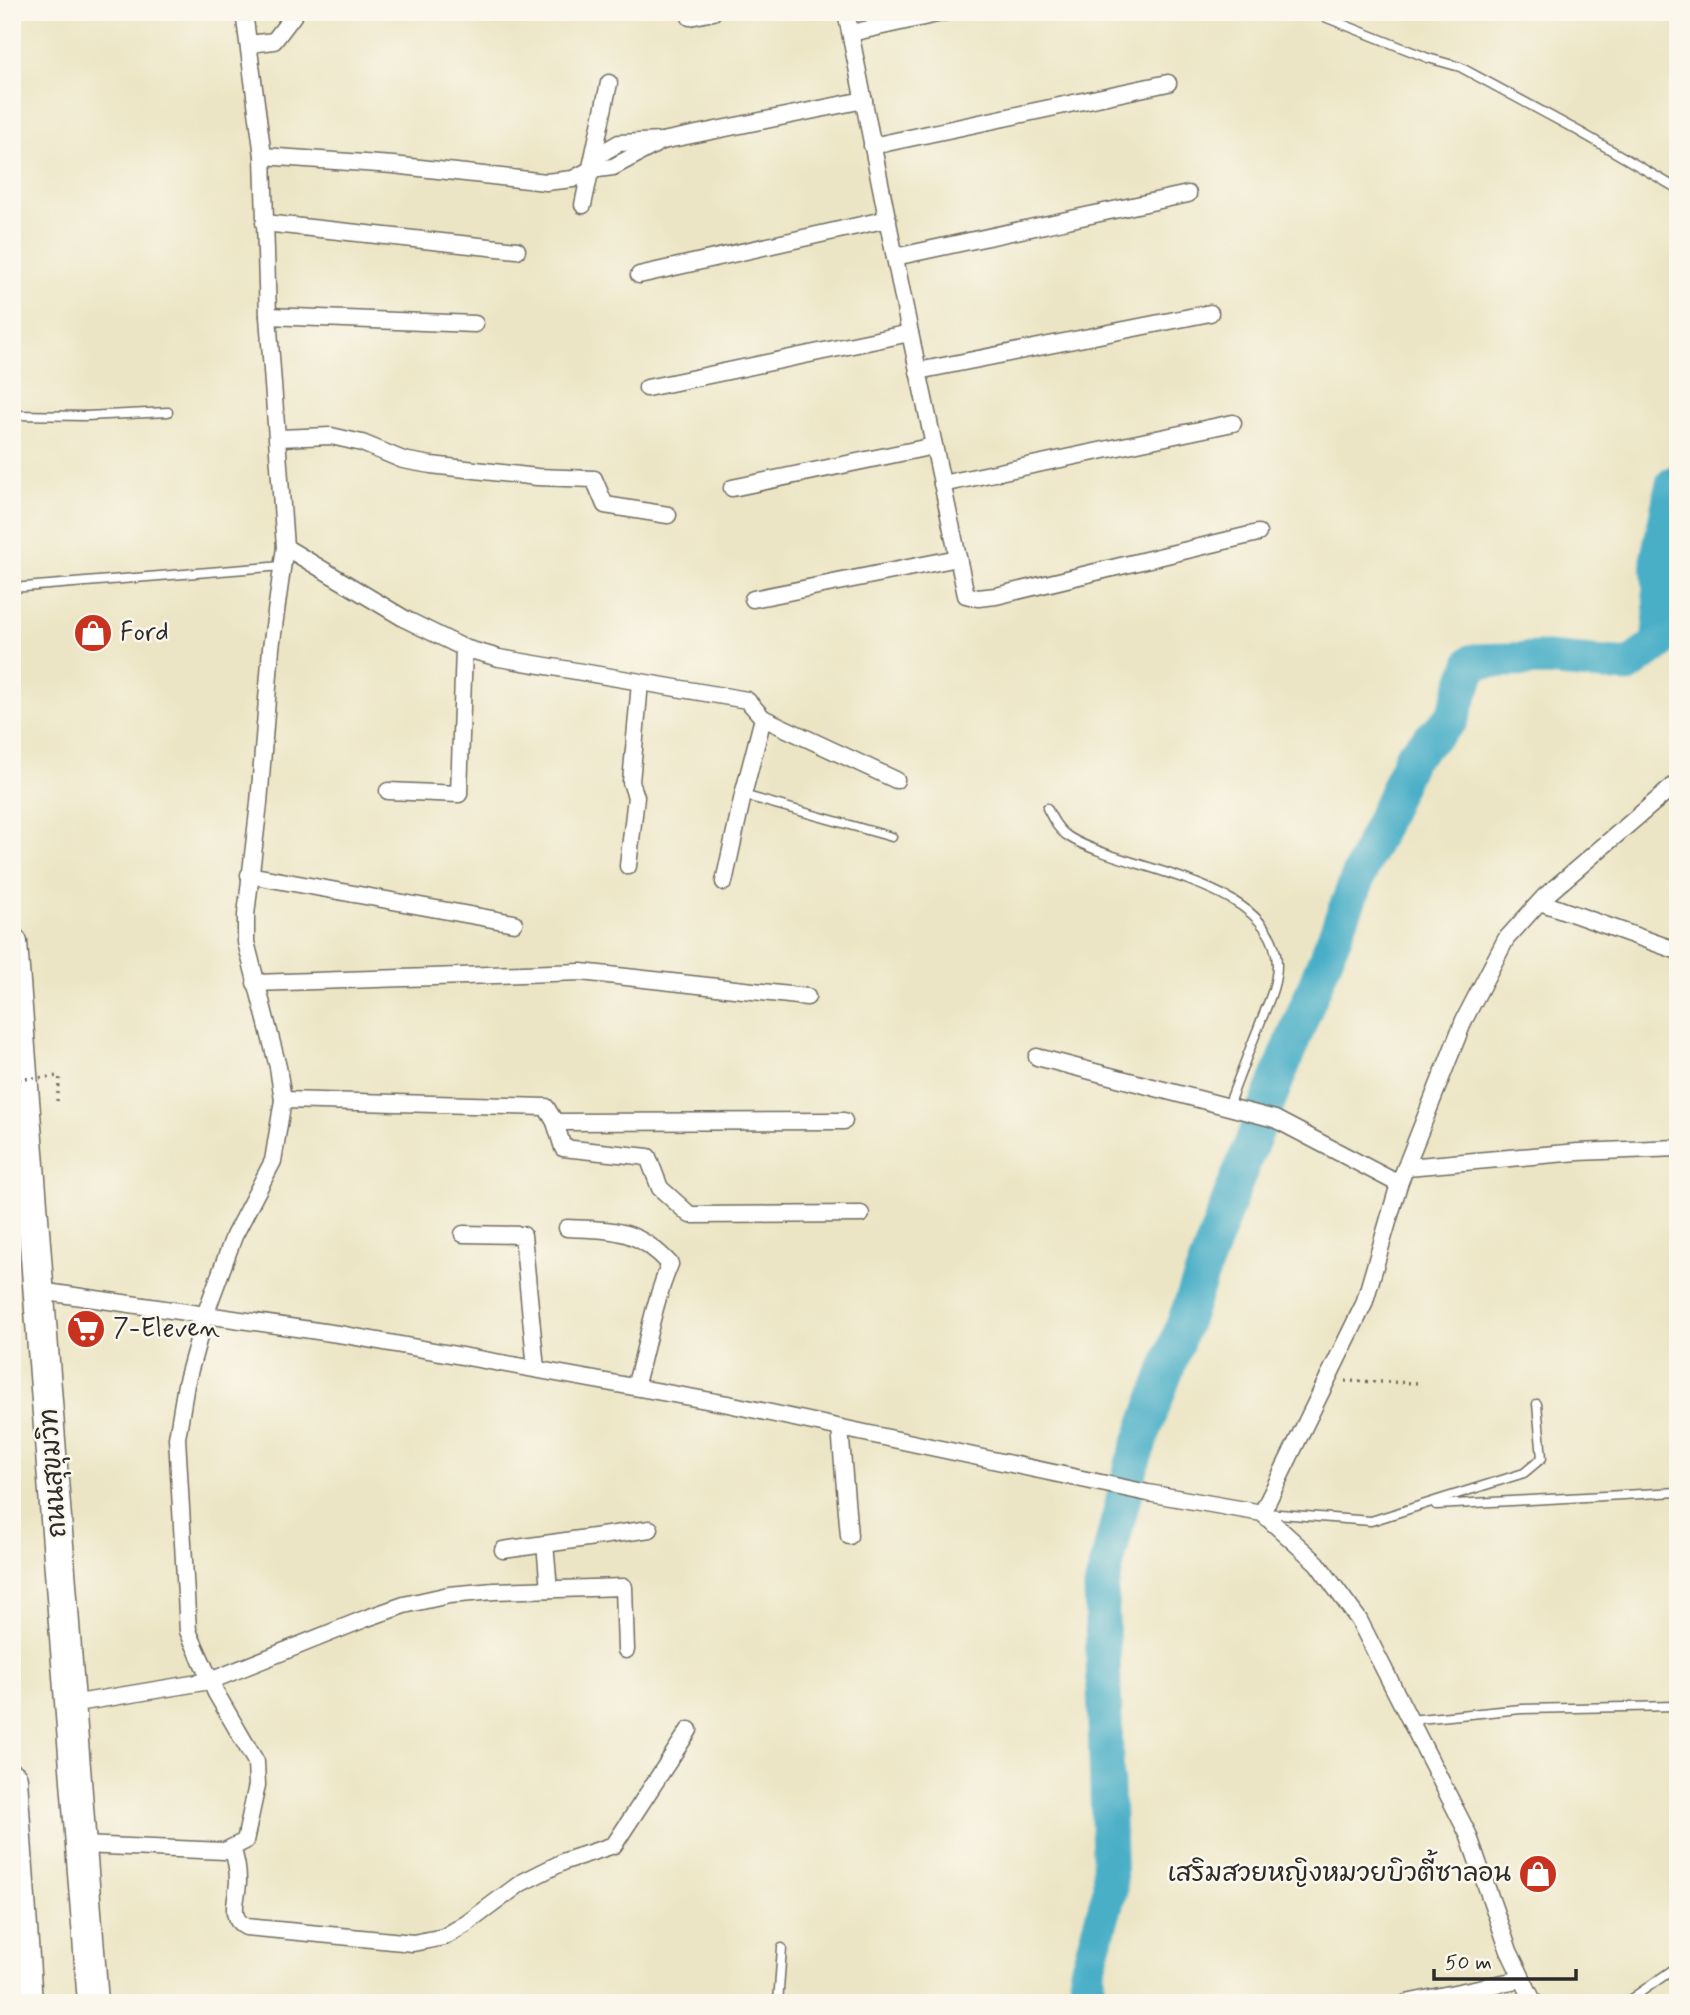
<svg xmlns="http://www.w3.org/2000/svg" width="1690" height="2015" font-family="Mynerve,'Playpen Sans Thai',sans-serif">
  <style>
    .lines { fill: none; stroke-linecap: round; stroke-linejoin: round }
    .river { stroke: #48afc7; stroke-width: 35 }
    .lane-casing { stroke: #6f6c61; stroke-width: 11 }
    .street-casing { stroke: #6f6c61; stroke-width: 19 }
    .highway-casing { stroke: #6f6c61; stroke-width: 33 }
    .path { stroke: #6f6c61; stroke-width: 3.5; stroke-dasharray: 2 5; stroke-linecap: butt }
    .lane { stroke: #fff; stroke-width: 8 }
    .street { stroke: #fff; stroke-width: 16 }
    .highway { stroke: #fff; stroke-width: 30 }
    .path-bridge { stroke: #6f6c61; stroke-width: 3.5; stroke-dasharray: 2 5; stroke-linecap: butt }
    .labels { text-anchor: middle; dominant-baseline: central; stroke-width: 5; stroke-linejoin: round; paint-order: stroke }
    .poi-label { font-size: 26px; fill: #2b2b2b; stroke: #fbf7ec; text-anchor: start }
    .street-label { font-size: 26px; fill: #2b2b2b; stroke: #fbf7ec }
  </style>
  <rect width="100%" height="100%" fill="#fbf7ec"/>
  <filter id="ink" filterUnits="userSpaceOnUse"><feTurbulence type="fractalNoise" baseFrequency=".0143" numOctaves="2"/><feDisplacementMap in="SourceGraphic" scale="14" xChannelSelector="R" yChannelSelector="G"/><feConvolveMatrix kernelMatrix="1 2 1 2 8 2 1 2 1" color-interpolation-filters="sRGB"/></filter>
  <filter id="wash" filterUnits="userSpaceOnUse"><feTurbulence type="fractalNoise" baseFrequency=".00686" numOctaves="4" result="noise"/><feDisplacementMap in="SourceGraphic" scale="28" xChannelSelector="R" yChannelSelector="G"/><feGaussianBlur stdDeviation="1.57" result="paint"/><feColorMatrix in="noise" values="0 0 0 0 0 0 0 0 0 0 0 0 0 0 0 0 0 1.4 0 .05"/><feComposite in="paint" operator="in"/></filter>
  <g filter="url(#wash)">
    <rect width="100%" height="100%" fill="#ece5c5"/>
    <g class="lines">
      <polyline class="river" points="1088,2003 1087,1970 1110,1890 1101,1588 1132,1464 1232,1192 1363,865 1411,757 1452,718 1473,661 1546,659 1628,666 1658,644 1661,615 1658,556 1673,484 1678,481"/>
    </g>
  </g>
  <g filter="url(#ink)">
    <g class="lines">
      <defs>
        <g id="lane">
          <polyline points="1312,12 1428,58 1460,67 1580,132 1678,189"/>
          <polyline points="12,415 86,416 168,412"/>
          <polyline points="12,588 282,566"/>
          <polyline points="743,795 892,837"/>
          <path d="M1047 808C1053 820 1058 830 1069 837 1123 871 1276 880 1277 965 1277 986 1266 1007 1259 1026 1248 1053 1238 1080 1228 1106"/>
          <polyline points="1436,1505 1678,1492"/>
          <polyline points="1266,1513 1371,1521 1524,1473 1542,1458 1537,1404"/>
          <polyline points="1409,1720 1521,1709 1678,1706"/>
          <polyline points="778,2003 782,1948"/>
          <polyline points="1625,2003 1678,1966"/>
        </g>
        <g id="street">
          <polyline points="846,12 910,333 966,595 978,598 996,596 1258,533"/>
          <polyline points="690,17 713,12"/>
          <polyline points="851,33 946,12"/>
          <polyline points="249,44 274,41 296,12"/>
          <polyline points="872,146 1168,83"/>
          <polyline points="263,156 393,165 546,182 573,179 590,170 613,167 662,141"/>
          <polyline points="590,170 600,154 619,143 662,141 864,100"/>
          <polyline points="583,205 609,83"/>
          <polyline points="264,223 517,250"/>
          <polyline points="895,257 1188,194"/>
          <polyline points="639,275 888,219"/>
          <polyline points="268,316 475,324"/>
          <polyline points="918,371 1210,313"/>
          <polyline points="647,388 910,333"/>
          <polyline points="278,438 331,436 362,443 403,460 431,465 537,477 594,479 605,505 668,515"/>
          <polyline points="942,484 1233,423"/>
          <polyline points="732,488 934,446"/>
          <polyline points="285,547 405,619 464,648 499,658 747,700 763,718 743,795 724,882"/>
          <polyline points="753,599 958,558"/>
          <polyline points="763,718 896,780"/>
          <polyline points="388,791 459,794 464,648"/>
          <polyline points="628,866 636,797 631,782 640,683"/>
          <polyline points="249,875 514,923"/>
          <polyline points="1540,902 1678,951"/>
          <polyline points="255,983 581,972 807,997"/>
          <polyline points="1037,1057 1275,1119 1399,1184"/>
          <polyline points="283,1100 546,1107 555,1122 563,1148 648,1157 660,1188 690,1215 861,1214"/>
          <polyline points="555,1122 844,1121"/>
          <polyline points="1407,1167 1578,1152 1678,1148"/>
          <path d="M567 1228C613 1230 637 1228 670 1264 653 1304 647 1346 635 1387"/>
          <polyline points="463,1234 523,1235 536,1369"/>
          <polyline points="40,1291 345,1335 728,1404 1148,1493 1262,1513 1317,1563 1359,1620 1468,1834 1509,1951 1534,2003"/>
          <polyline points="840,1428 849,1536"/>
          <polyline points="1262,1513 1364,1304 1399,1184 1464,1020 1506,939 1544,897 1678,782"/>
          <polyline points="545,1544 549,1589"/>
          <polyline points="503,1550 650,1529"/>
          <polyline points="71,1704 210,1681 367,1618 404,1605 449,1595 494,1591 624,1587 626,1650"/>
          <polyline points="81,1845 225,1851 245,1841 257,1785 256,1762 216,1693 188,1631 177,1438 186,1384 205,1315 234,1236 273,1161 283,1100 278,1067 246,942 246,915 259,803 271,648 285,547 268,316 263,156 244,12"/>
          <path d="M232 1848C236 1859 238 1870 238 1881 238 1898 227 1918 246 1927L413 1943 444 1937 466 1924 521 1883 565 1861 614 1845 689 1730"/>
          <polyline points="1406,2003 1522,1979"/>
        </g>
        <g id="highway">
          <polyline points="12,943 93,2003"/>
          <polyline points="12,1779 27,2003"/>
        </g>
      </defs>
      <use href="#lane" class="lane-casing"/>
      <use href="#street" class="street-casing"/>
      <use href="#highway" class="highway-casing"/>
      <g class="path">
        <polyline points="57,1101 60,1076"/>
        <polyline points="1345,1381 1420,1383"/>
      </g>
      <use href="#lane" class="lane"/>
      <use href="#street" class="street"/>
      <use href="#highway" class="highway"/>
      <polyline class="path-bridge" points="12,1080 60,1076"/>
    </g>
  </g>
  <defs>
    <symbol id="shop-disc" viewBox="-11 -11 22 22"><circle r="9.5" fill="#c8321e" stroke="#fbf7ec"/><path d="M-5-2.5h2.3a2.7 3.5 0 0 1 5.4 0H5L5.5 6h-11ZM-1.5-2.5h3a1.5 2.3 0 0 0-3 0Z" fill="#fff"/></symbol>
    <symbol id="supermarket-disc" viewBox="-11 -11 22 22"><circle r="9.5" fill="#c8321e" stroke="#fbf7ec"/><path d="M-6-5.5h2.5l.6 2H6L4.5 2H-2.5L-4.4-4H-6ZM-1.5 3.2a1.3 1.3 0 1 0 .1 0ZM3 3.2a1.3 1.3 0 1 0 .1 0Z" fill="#fff"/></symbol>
  </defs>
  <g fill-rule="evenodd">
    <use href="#shop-disc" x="71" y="611" width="44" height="44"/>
    <use href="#supermarket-disc" x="64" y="1307" width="44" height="44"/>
    <use href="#shop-disc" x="1516" y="1852" width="44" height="44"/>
  </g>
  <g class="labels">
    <g class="poi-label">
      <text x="120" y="633">Ford</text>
      <text x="113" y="1329">7-Eleven</text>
      <text x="1511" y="1874" text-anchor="end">เสริมสวยหญิงหมวยบิวตี้ซาลอน</text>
    </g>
    <g class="street-label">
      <text transform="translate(54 1473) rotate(-94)">ถนนสุขุมวิท</text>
    </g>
  </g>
  <rect width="1690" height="2015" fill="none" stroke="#fbf7ec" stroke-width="42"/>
  <path d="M1434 1969v10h142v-10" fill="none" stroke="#2b2b2b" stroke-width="3.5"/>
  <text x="1445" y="1969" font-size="21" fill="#2b2b2b" stroke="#fbf7ec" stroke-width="5" paint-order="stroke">50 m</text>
</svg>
